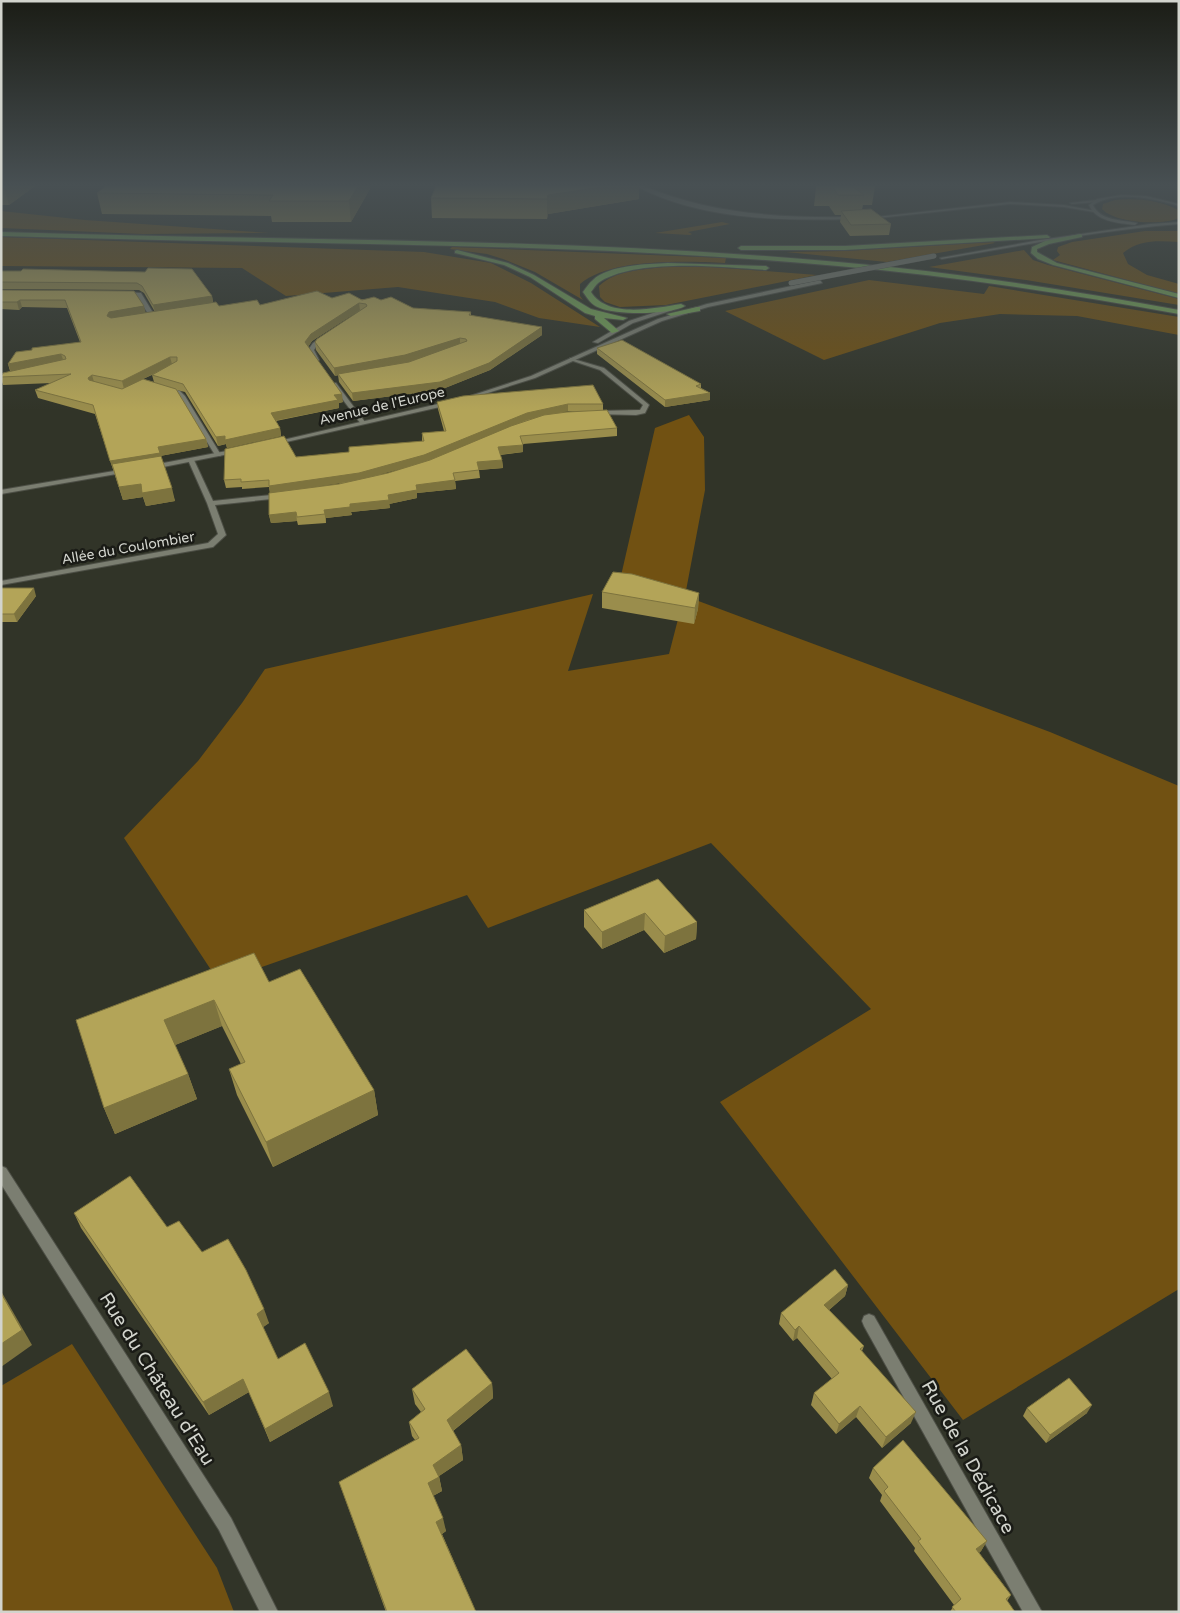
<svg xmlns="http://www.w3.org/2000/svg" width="1180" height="1613" font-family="'Varela Round',sans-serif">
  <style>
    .green { fill: #715112 }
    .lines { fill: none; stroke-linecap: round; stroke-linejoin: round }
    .minor-casing { stroke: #4d4f46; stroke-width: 2 }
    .tertiary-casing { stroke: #4d4f46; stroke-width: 2 }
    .trunk-casing { stroke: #4d4f46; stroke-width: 2 }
    .minor { fill: #7b7e71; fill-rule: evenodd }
    .tertiary { fill: #7b7e71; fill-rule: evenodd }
    .trunk { fill: #76a458; fill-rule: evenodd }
    .tertiary-bridge-casing { stroke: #4d4f46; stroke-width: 5.5; stroke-linecap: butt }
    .tertiary-bridge { stroke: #7b7e71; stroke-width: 5 }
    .wall { fill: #9a8d4c; fill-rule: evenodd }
    .shaded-wall { fill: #7d733e }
    .building { fill: #b3a458; stroke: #7d733e }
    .labels { text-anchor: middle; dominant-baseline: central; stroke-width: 5; stroke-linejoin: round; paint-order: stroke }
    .far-street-label { font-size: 14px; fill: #d2d4cd; stroke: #1a1b16 }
    .near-street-label { font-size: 19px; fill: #d2d4cd; stroke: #1a1b16 }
  </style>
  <rect width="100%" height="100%" fill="#313428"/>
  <g class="green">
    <path d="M1115 200C1136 198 1160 200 1178 210L1179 218C1161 226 1115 223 1102 209L1103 204Z"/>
    <polygon points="1,211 85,220 269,233 143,234 1,228"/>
    <polygon points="722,222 730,224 688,232 692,234 690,235 655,233"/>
    <path d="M1145 231H1179V242C1158 241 1140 239 1123 253L1128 264 1147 275 1179 284V294L1053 260 1060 255 1057 251 1058 247 1072 242Z"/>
    <polygon points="1,237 424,252 491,263 531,283 600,327 539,318 495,302 398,287 286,296 242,268 1,266"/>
    <polygon points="993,242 995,243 887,262 786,252 845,251"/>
    <path d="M452 247 726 258 725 263C686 261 610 258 580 284V296L583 300 535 272 503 259 487 254 450 249Z"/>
    <polygon points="1024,250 1033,260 1048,265 1179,299 1179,305 1026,280 929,267"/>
    <path d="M663 267H711L817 275 666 305 620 307 605 302 600 297 599 286C616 270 641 270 663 267Z"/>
    <polygon points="869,280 984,294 989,286 1179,317 1179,335 1077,316 1000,314 940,323 824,360 725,311"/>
    <polygon points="689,415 704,437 705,490 685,596 1050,732 1179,786 1179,1289 963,1420 720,1102 871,1009 711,843 488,928 467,895 219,982 124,838 198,761 242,703 265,669 593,594 568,671 669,654 684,596 620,580 655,428"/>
    <polygon points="72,1344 217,1568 234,1612 1,1612 1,1386"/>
  </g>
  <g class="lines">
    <defs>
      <g id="minor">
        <path d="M634 185H641C709 214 779 218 852 217L854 218 852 219C779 221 700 220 634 185Z"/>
        <polygon points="1096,200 1098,202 1072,204 1070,203"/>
        <polygon points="1010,202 1064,205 1096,211 1094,212 1064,207 1010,204 869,219 867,218"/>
        <polygon points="125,292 141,293 155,316 154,317 150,317 137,296 123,295 122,294"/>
        <polygon points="324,336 329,337 317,345 314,350 319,360 314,361 308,350 313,343"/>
        <polygon points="570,358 604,368 648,404 649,405 645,413 636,415 593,414 592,413 595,411 640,410 643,405 600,370 570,360"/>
        <polygon points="332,383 336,383 365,422 365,424 361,424 332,385"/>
        <polygon points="165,386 180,391 185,396 221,455 220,456 215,455 180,398 176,393 163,389 163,387"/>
        <polygon points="191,458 194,460 213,501 281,494 285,496 281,498 215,505 226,535 213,547 1,585 1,581 208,543 218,534 207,503 188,460"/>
        <polygon points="1,1166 6,1168 231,1518 278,1612 260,1612 219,1530 1,1184"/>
        <polygon points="869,1314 874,1316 1042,1612 1023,1612 864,1326 862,1321 864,1316"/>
      </g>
      <g id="tertiary">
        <path d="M1121 195 1146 196 1179 204V206C1153 199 1118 190 1093 205 1100 221 1123 220 1137 223L1135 225C1119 223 1096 222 1089 205L1097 199Z"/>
        <path d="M1179 222V224C1101 230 1019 246 942 259L940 258 1040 240 1150 224Z"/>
        <polygon points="820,280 822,283 708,307 662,321 535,378 472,398 467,397 531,376 658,319 707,304"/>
        <polygon points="671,307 674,309 673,310 633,323 598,343 593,342 629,321"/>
        <polygon points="451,401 453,402 453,404 273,445 270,443"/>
        <polygon points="237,449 239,450 239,452 153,469 150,467 153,465"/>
        <polygon points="126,469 129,471 128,472 1,494 1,490"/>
      </g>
      <g id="trunk">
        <path d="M1 232C280 241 560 237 838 262 952 272 1066 289 1179 310V314C1066 293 952 276 838 266 560 241 280 245 1 236Z"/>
        <polygon points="1080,234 1082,235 1082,237 1049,244 1037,249 1037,252 1057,263 1179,294 1179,298 1053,265 1038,259 1031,253 1032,247 1045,241"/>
        <polygon points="1047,235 1050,237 1049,238 845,250 741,250 738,248 741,246 845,246"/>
        <polygon points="457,250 508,263 534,275 591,309 627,318 623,320 604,318 619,331 612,333 595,319 595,316 585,313 530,277 504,265 455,253 455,251"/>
        <path d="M668 263 766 266 769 268 766 270C722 267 640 258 601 281 597 283 594 288 591 292 608 319 655 308 681 304L685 306C671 315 616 315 600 308 591 305 588 299 583 292 586 288 589 283 593 280 608 265 648 264 668 263Z"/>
        <polygon points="697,307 700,307 700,311 671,316 667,314"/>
      </g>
    </defs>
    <use href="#minor" class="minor-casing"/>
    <use href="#tertiary" class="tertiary-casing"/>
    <use href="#trunk" class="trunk-casing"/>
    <use href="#minor" class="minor"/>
    <use href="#tertiary" class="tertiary"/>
    <use href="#trunk" class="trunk"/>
    <defs>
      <polyline id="tertiary-bridge" points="791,283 934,256"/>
    </defs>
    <use href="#tertiary-bridge" class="tertiary-bridge-casing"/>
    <use href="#tertiary-bridge" class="tertiary-bridge"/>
  </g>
  <g class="wall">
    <polygon points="1,186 35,186 9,205 1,205"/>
    <polygon points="106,186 370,186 370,189 351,222 272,222 271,216 102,214 97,193"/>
    <polygon points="816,186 875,186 872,205 863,205 862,210 891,224 889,235 850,236 840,222 841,215 835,215 829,206 814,206 816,187"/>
    <polygon points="431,198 639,199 548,214 547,219 432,218"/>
    <path d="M1 271 145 272 212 296 213 302 219 306 260 305 332 298 381 300 413 308 471 312V315L542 335 490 370 440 390 353 401 339 382 338 375 335 376 316 350 315 342 360 310 312 341 308 347 343 402 339 403V408L276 421 280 428 281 436 227 448 226 444 218 446 185 392 177 390 206 439 208 447 160 456 175 501 146 506 143 497 123 500 95 414 38 398 35 390 52 383 3 385 1 379V376L10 371 8 364 32 350 80 342 67 308 22 307 19 310 1 309V290L146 313 155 312 144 293 139 290 1 289ZM152 375 154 382 143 379Z"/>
    <polygon points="597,348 701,384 701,388 710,393 710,400 665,407 597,354"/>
    <path d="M437 402 603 404V411L617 428V436L523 444V452L500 455 502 460 503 468 479 470 480 478 455 481 456 489 417 493V498L389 504 390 508 351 512 352 515 326 518V523L298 525 297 521 271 523 269 515 270 493 269 487 242 489V487L226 488 224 480 296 457 349 452 422 441V433L444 431 438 409ZM568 411H584L561 412ZM407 467 388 473 377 475ZM340 483 339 484 305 488Z"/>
    <polygon points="1,588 36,596 17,622 1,622"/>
    <polygon points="602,592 699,593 698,609 694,624 602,608"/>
    <polygon points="658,879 697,922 696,939 664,953 644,930 602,949 584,927 584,910"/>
    <polygon points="269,982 374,1090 378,1115 273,1167 237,1095 229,1069 241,1064 222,1026 175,1045 188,1074 197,1099 115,1134 104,1108 76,1020"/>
    <polygon points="74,1213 167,1227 202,1252 269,1323 263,1327 278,1359 333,1406 270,1442 249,1392 209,1415 81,1228"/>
    <polygon points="848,1285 845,1296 829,1310 864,1346 862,1351 911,1423 882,1448 856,1417 836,1434 811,1405 814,1393 832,1379 797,1338 793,1341 779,1324 781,1313"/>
    <polygon points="492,1383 493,1398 453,1431 461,1445 463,1460 439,1476 442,1491 433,1496 446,1531 442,1534 476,1612 386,1612 339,1482 415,1440 412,1436 409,1422 421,1412 415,1404 412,1389"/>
    <polygon points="1027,1408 1087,1413 1046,1443 1023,1416"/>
    <polygon points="873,1468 987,1541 981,1551 979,1553 1011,1595 1007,1601 1015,1612 950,1612 954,1605 914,1551 915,1548 880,1501 882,1495 869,1478"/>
  </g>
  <g class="shaded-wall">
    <polygon points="6,186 35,186 9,205 4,187"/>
    <polygon points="358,186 370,186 370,189 351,222 349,201"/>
    <polygon points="608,186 639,186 639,199 548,214 547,219 547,199 548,195"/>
    <polygon points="212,296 213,303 155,312 153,305"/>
    <polygon points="20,300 22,307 19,310 17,302"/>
    <polygon points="359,303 360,310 312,341 306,350 305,342 311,334"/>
    <polygon points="144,306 146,314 111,319 107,316 109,312"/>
    <polygon points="542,327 542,335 490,370 440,390 353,401 352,393"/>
    <polygon points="460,338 460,345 406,363 335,376 334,368"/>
    <polygon points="61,354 64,362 11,372 8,364"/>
    <polygon points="170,357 172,364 124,389 122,381"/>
    <polygon points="92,375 94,382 90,386 88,378"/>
    <polygon points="710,393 710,400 665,407 665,400"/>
    <polygon points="342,394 343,402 339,403 339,408 273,421 271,413 334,395"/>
    <polygon points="568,404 568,411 527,420 425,462 360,480 270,494 269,486 527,413"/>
    <polygon points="280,428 281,436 227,448 226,444 218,446 216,437"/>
    <polygon points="206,439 208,447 160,456 113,469 110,461 158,447"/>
    <polygon points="523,445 523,452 498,455 498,447"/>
    <polygon points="502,460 503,468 477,470 477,462"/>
    <polygon points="455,480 456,489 417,493 417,498 389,504 388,495 416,485"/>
    <polygon points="141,484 172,488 175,501 146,506 143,497 123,500 119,487"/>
    <polygon points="389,500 390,508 351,512 352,515 326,518 326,523 324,510 350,504"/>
    <polygon points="296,512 297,521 271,523 269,515"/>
    <polygon points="34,588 36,596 17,622 14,614"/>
    <polygon points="699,593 698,609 694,624 695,608"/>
    <polygon points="645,913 644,930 602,949 602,932"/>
    <polygon points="697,922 696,939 664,953 665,936"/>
    <polygon points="214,1000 222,1026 173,1046 164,1020"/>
    <polygon points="188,1074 197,1099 115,1134 104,1108"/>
    <polygon points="374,1090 378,1115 273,1167 266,1142"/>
    <polygon points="848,1285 845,1296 821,1317 824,1305"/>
    <polygon points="1,1291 32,1345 1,1367"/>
    <polygon points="264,1309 269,1323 262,1328 257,1314"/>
    <polygon points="799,1326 797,1338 793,1341 795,1330"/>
    <polygon points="243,1379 249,1392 209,1415 203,1402"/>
    <polygon points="492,1383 493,1398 449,1434 447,1420"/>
    <polygon points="329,1392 333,1406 270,1442 265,1429"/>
    <polygon points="1092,1405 1087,1413 1046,1443 1050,1435"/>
    <polygon points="860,1406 856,1417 836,1434 839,1424"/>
    <polygon points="916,1412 911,1423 882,1448 886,1437"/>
    <polygon points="461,1445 463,1460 436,1478 439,1477 442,1491 431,1497 428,1483 433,1465"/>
    <polygon points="443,1518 446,1531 439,1536 436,1522"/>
    <polygon points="987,1541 981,1551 971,1559 976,1549"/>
  </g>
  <g class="building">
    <polygon points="106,186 358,186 349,201 269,201 273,195 97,193"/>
    <polygon points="436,186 608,186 548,195 547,199 431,198"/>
    <polygon points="817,186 875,186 852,186 864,195 838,195 832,186"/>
    <polygon points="871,209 891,224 851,225 841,211"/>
    <polygon points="148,268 192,269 212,296 153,305 142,286 137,283 1,282 1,271 21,271 23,269 145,272"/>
    <polygon points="1,290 134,291 144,306 109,312 107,316 111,318 216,302 219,306 257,300 260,305 317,291 332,298 349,293 362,300 374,297 381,300 391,297 413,308 471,312 469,315 542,327 489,363 440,382 352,393 338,374 409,362 467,341 466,339 460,338 405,355 334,368 315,342 317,339 367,306 366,304 359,303 311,334 305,342 342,394 334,395 338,400 271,413 280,428 225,440 225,436 216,437 183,384 152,375 177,361 177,357 170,357 122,381 92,375 88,378 89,380 122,389 143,379 176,389 206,439 158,447 160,453 110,461 93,405 35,390 71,374 1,377 3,373 66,359 65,356 61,354 8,364 16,352 32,350 32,348 81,342 65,300 20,300 17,302 1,302"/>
    <polygon points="622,340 701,384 696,386 710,393 665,400 597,348"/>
    <polygon points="593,385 603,404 568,404 527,413 424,455 359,473 269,486 269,480 241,482 241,479 224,480 225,449 284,436 296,457 349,452 349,447 424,441 422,433 446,431 437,402 463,396"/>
    <polygon points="607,410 617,428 520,436 523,445 498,447 502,460 477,462 479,470 453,473 455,480 416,485 417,490 388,495 389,500 350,504 350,507 324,510 325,514 297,517 296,512 269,515 269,493 339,484 388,473 430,460 511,426 544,415 567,412"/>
    <polygon points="161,456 172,488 142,493 141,484 119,487 112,464"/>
    <polygon points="613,572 632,574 699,593 695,608 602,592"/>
    <polygon points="1,588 34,588 14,614 1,614"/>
    <polygon points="658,879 697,922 665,936 645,913 602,932 584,910"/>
    <polygon points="254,953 269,982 300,969 374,1090 266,1142 229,1069 245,1062 214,1000 164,1020 188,1074 104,1108 76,1020"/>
    <polygon points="130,1176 167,1227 179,1221 202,1252 228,1239 246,1270 264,1309 257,1314 278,1359 305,1343 329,1392 265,1429 243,1379 203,1402 74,1213"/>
    <polygon points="835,1269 848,1285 824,1305 864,1346 860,1349 916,1412 886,1437 860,1406 839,1424 814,1393 839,1373 799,1326 795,1330 781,1313"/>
    <polygon points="1,1293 22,1330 1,1344"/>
    <polygon points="466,1349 492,1383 447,1420 461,1445 433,1465 439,1477 428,1483 443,1518 436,1522 476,1612 387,1612 339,1482 419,1438 409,1422 425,1409 412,1389"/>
    <polygon points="1069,1378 1092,1405 1050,1435 1027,1408"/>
    <polygon points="903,1440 987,1541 976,1549 1011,1595 1006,1599 1015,1612 956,1612 952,1607 961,1599 918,1541 921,1539 884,1491 888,1487 873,1468"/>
  </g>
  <linearGradient id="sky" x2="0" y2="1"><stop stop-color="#1b1d16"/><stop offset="0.45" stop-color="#485053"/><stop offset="1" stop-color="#485053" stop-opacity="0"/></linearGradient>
  <rect width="1180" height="411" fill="url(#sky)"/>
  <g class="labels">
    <g class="far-street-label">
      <text transform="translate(382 406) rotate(-13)">Avenue de l'Europe</text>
      <text transform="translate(128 548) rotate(-10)">Allée du Coulombier</text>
    </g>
    <g class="near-street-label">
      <text transform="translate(157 1379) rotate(58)">Rue du Château d'Eau</text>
      <text transform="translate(968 1457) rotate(61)">Rue de la Dédicace</text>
    </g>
  </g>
  <rect width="1180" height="1613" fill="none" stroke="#d2d4cd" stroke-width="5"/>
</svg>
